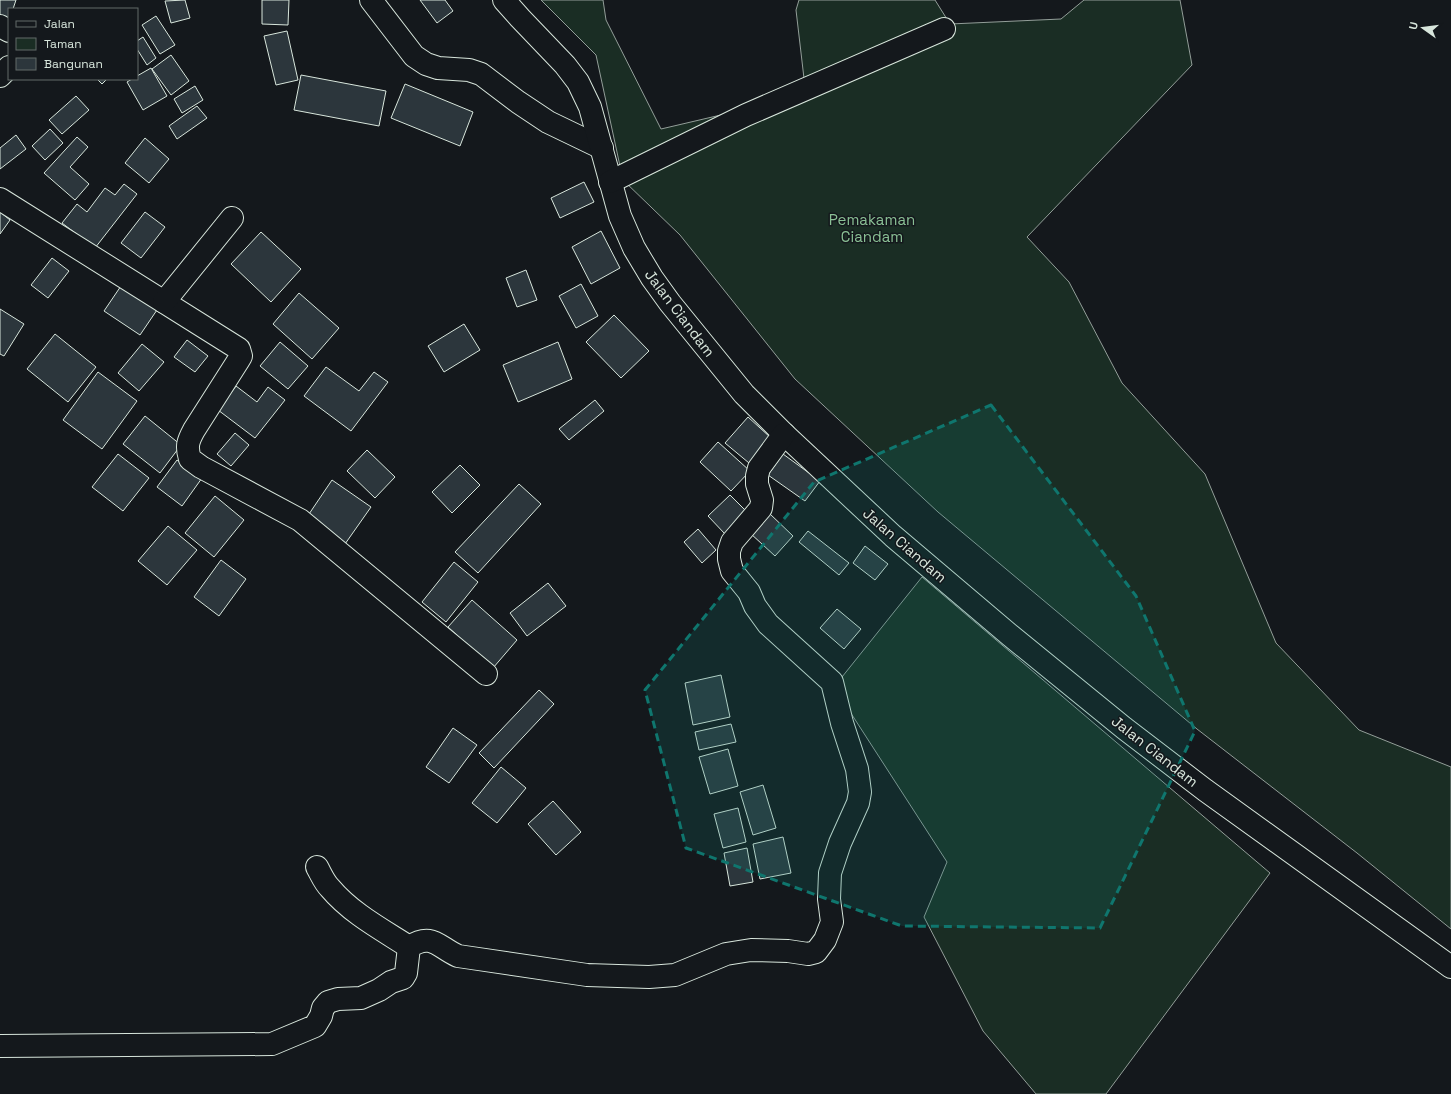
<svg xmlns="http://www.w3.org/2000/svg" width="1451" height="1094" font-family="'Space Grotesk',sans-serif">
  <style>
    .green { fill: #1a2d24; stroke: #939e99 }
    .building { fill: #2c363c; stroke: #d8e6dc }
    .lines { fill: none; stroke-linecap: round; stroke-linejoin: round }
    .minor-casing { stroke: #d8e6dc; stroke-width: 24 }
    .minor { stroke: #14181c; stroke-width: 22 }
    .marked { fill: #0f766e; fill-opacity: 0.2; stroke: #0f766e; stroke-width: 3; stroke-dasharray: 8 5; stroke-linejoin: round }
    .labels { text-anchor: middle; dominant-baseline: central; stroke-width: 3; stroke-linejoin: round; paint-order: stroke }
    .park-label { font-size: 15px; fill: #8ac095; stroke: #14181c }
    .street-label { font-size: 15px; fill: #d8e6dc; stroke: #14181c }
  </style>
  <rect width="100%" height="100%" fill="#14181c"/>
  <g class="green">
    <polygon points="541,0 603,0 606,20 661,129 725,114 805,87 796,10 799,0 935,0 950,24 1061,19 1084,0 1180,0 1192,65 1027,237 1069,282 1122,383 1205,474 1276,643 1359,730 1451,767 1451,929 1357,853 1197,729 938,512 795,379 680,235 623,180 596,55"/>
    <polygon points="922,577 1270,873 1106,1094 1036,1094 983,1031 924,917 947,862 834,687"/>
  </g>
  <g class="building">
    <polygon points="0,0 16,0 13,9 9,9 9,18 0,15"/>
    <polygon points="185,0 190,18 171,23 165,1"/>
    <polygon points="262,0 289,0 288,25 262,24"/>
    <polygon points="420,0 445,0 453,11 437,23"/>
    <polygon points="156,16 175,45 160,54 142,25"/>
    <polygon points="287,31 298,80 276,85 264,36"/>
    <polygon points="143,37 156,58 147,65 137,49 137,41"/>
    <polygon points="171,55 189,81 171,95 152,69"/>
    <polygon points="151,68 167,96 143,110 127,82 132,79 137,79 137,76"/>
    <polygon points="301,75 386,91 379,126 294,110"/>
    <polygon points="97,79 107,79 102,84"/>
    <polygon points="405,84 473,112 460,146 391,118"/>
    <polygon points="195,86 203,100 182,113 174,99"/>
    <polygon points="76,96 89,110 62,134 49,120"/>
    <polygon points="197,106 207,118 177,139 169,126"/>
    <polygon points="50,129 63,143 45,160 32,146"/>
    <polygon points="16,135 26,149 0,169 0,148"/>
    <polygon points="77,137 88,147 70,167 89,184 75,200 44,173"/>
    <polygon points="145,138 169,159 149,183 125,163"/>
    <polygon points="584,182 594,202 560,218 551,198"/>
    <polygon points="124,184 137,194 95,248 62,223 77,204 87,212 105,188 115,195"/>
    <polygon points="0,212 10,220 0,234"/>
    <polygon points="145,212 165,227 141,258 121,243"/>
    <polygon points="601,231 620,268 591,284 572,247"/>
    <polygon points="261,232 301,269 271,302 231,264"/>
    <polygon points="52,258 69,271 48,298 31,285"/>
    <polygon points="526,270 537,300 517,307 506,278"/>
    <polygon points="123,283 159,307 140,335 104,311"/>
    <polygon points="581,284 598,316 576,328 559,296"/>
    <polygon points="299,293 339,328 312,359 273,324"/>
    <polygon points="0,309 24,324 4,356 0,354"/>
    <polygon points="614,315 649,351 621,378 586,342"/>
    <polygon points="464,324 480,350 444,372 428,346"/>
    <polygon points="55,334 96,367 68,402 27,369"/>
    <polygon points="187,340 208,356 195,372 174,357"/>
    <polygon points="280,342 308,366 288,389 260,366"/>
    <polygon points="558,342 572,379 518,402 503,365"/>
    <polygon points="142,344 164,362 139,391 118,373"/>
    <polygon points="326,367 359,391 374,372 388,382 351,431 304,396"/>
    <polygon points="98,372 137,401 102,449 63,420"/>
    <polygon points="236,386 257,402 268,387 285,400 255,438 218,410"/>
    <polygon points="595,400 604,411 569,440 559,429"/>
    <polygon points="145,416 181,445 160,473 123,444"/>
    <polygon points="748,417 771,438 749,463 725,443"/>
    <polygon points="235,433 249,445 231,466 217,454"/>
    <polygon points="718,442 750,471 731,491 700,462"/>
    <polygon points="367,450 395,477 375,498 347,471"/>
    <polygon points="118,454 149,478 123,511 92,487"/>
    <polygon points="783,454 820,481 805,501 768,475"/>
    <polygon points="177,460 202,478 182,506 157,487"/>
    <polygon points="460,465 480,485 452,513 432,492"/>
    <polygon points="332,480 371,507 345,544 307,517"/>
    <polygon points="519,484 541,504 478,573 455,552"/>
    <polygon points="730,495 747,512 725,534 708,516"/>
    <polygon points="215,496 244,520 214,557 185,533"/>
    <polygon points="769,513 793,536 775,556 750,533"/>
    <polygon points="168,526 197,550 167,585 138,561"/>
    <polygon points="698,529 716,550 702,563 684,542"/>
    <polygon points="808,531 849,563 839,575 799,542"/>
    <polygon points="865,546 888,564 875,580 853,563"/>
    <polygon points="221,560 246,579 219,616 194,597"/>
    <polygon points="454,562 478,582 446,622 422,602"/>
    <polygon points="548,583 566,606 527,636 510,613"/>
    <polygon points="472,600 517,640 493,668 448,627"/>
    <polygon points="837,609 861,629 844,649 820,628"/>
    <polygon points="721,675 730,717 693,725 685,683"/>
    <polygon points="539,690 554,704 494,768 479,753"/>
    <polygon points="731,724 736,742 699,750 695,732"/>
    <polygon points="453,728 477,745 449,783 426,767"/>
    <polygon points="728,749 738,786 710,794 699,757"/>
    <polygon points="501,767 526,788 497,823 472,803"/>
    <polygon points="763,785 776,828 753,835 740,792"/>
    <polygon points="553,801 581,832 556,855 528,824"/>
    <polygon points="738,808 746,842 723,848 714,814"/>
    <polygon points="783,837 791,873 760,879 753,844"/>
    <polygon points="747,848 753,882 730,886 724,853"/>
  </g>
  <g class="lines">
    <defs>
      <g id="minor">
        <polyline points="371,0 414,56 426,64 438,68 469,70 481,74 518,102 548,122 602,148"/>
        <polyline points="504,0 520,18 565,65 578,82 590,107 620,216 634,248 652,278 670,303 744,394 784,434 893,536 1011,636 1124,728 1205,790 1451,967"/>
        <polyline points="0,26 9,31"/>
        <polyline points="0,76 9,67"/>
        <polyline points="610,182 746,115 944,29"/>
        <path d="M0 199 239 349 241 356 238 361 194 430C188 441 186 446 190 459L201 467 300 520 486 674"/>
        <polyline points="164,302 232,218"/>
        <path d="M317 867C321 874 324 882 330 888 351 913 381 929 409 947"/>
        <path d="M0 1046 272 1044 315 1026 321 1016 323 1008 328 1002 338 999 361 998 379 990 391 982 403 978 406 973 409 947C432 932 438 947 458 956L587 975 649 977 675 975 726 954 751 950 788 951 808 954 816 952 825 940 832 922 829 899 830 873 840 843 858 803 860 792 857 769 842 723 832 682 768 624 755 606 749 592 732 571 729 559V551L732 542 761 508 762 500 757 484V476L759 468 784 434"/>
      </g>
    </defs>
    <use href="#minor" class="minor-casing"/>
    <use href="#minor" class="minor"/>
  </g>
  <path class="marked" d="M991 405 1136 596 1195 731 1100 928 902 926 686 848 645 690 814 482Z"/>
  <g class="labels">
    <g class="park-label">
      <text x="872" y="219">Pemakaman<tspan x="872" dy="17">Ciandam</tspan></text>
    </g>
    <g class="street-label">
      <text transform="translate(680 313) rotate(53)">Jalan Ciandam</text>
      <text transform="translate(905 545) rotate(41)">Jalan Ciandam</text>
      <text transform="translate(1155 751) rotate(38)">Jalan Ciandam</text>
    </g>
  </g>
  <rect x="8" y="8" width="130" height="72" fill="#14181c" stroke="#626a69"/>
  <rect x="16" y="21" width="20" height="6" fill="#14181c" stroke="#626a69"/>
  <text x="44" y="28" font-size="12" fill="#d8e6dc">Jalan</text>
  <rect x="16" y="38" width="20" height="12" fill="#1a2d24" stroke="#626a69"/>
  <text x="44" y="48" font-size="12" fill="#d8e6dc">Taman</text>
  <rect x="16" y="58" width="20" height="12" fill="#2c363c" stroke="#626a69"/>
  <text x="44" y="68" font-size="12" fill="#d8e6dc">Bangunan</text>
  <g transform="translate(1423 28) rotate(284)" stroke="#14181c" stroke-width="3" paint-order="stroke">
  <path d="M0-3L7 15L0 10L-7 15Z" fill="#d8e6dc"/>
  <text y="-6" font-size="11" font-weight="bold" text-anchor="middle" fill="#d8e6dc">U</text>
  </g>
</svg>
